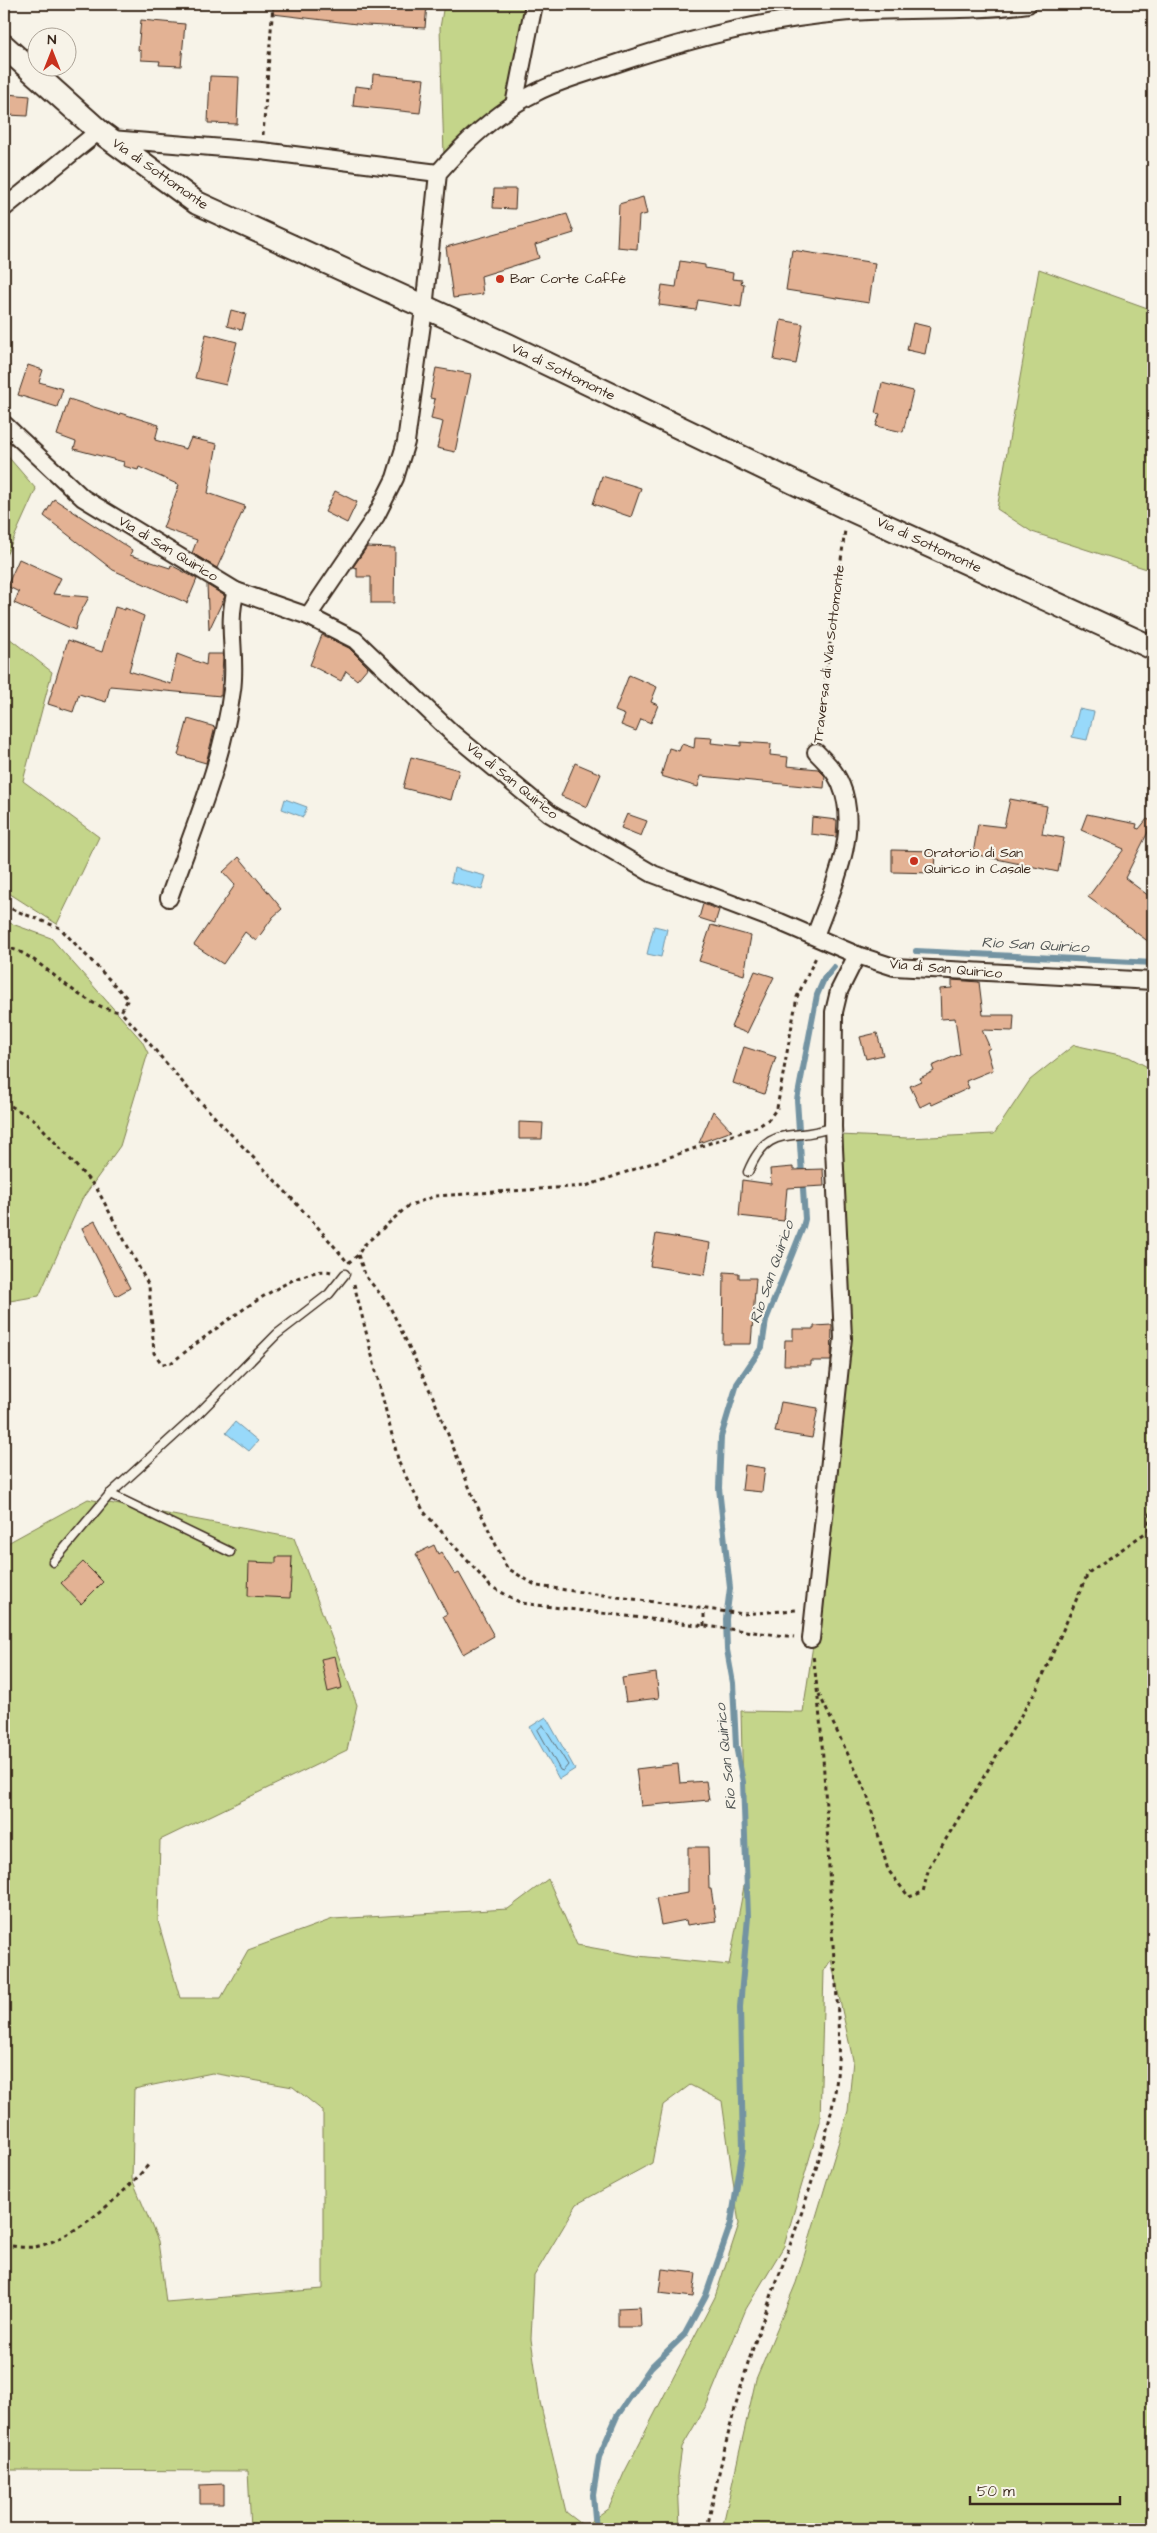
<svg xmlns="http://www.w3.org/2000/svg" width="1157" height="2533" font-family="'Architects Daughter',sans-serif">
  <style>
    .green { fill: #c4d58a; stroke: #808054; fill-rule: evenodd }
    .water { fill: #98d9fa; stroke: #7393a2 }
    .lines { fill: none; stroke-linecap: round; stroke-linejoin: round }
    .shore { stroke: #607076; stroke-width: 1 }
    .stream { stroke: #7393a2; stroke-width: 6 }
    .building { fill: #e3b294; stroke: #3b2a1e }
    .service-casing { stroke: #3b2a1e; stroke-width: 11 }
    .minor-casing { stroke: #3b2a1e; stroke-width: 20 }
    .secondary-casing { stroke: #3b2a1e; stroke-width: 26 }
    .path { stroke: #3b2a1e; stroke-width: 3; stroke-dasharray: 4 4; stroke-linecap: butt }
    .service { stroke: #f7f3e8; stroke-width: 8 }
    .minor { stroke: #f7f3e8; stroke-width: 16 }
    .secondary { stroke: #f7f3e8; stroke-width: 22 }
    .poi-dot { fill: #c8321e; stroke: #f7f3e8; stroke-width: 2 }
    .labels { text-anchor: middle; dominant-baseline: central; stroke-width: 4.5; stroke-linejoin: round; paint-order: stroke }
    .street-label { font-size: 14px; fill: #3b2a1e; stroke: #f7f3e8 }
    .poi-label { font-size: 14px; fill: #3b2a1e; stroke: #f7f3e8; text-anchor: start }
    .water-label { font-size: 15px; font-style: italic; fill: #525655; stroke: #f7f3e8 }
  </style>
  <rect width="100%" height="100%" fill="#f7f3e8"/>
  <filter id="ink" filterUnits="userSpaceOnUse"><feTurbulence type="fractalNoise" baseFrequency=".02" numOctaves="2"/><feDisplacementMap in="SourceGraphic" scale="10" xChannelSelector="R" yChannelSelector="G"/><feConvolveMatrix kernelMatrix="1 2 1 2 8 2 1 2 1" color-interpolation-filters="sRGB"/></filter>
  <g filter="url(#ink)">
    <g class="green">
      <polygon points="444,4 528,4 516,95 444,156 440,28"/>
      <polygon points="1039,269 1153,310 1153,571 1032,532 997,509"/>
      <polygon points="4,452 36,489 4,560"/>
      <polygon points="4,634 52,672 23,781 99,837 57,924 4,890"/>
      <polygon points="4,921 51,938 142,1041 148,1053 120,1146 82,1199 39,1296 4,1302"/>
      <path d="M1074 1045 1129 1057 1153 1070V2529H722L756 2379 796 2283 848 2111 853 2060 831 1960 824 1971 820 2122 784 2246 746 2309 707 2404 682 2447 678 2477 680 2529H251L248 2471 4 2470V1545L88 1499 294 1538 357 1705 347 1750 160 1840 158 1921 180 1998H221L248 1950 333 1919 508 1909 548 1879 577 1945 638 1956 729 1965 745 1881 741 1711 803 1712 820 1598 850 1340 839 1135 908 1138 994 1134 1030 1080ZM212 2073 293 2087 323 2111V2289L166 2302 158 2241 132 2179 134 2089ZM690 2085 722 2101 739 2224 715 2297 624 2473 609 2508 584 2526 566 2512 540 2402 531 2339 534 2276 577 2204 652 2163 663 2105Z"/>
    </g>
    <g class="water">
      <polygon points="1079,709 1094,712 1087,740 1072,737"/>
      <polygon points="285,799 307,807 303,817 282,809"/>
      <polygon points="454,868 486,876 482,890 451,882"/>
      <polygon points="654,926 667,929 661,957 647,954"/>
      <polygon points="235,1422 258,1441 249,1451 226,1433"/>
      <polygon points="546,1717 575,1769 559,1779 530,1727"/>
    </g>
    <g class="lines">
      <polygon class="shore" points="543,1725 568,1765 563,1771 560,1770 538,1730"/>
      <g class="stream">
        <polyline points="916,951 1153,963"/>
        <polyline points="596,2529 593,2495 599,2457 617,2416 651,2367 685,2334 706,2295 731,2223 743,2149 740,2007 748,1917 743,1782 736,1746 733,1683 727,1650 726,1619 730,1588 719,1488 721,1437 737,1384 762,1347 766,1320 803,1227 805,1219 797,1100 817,995 824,979 834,967"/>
      </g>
    </g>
    <g class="building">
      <polygon points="273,4 320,4 384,8 384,5 393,6 393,4 427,4 425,28 365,25 273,14"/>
      <polygon points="141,20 185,24 181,66 159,65 160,61 141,60 141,51 138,50"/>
      <polygon points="373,74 424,79 420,113 353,106 355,86 372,88"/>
      <polygon points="210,76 239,77 237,124 208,123"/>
      <polygon points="7,94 30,96 28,116 7,115"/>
      <polygon points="494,189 516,189 515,209 493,208"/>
      <polygon points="643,197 647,214 639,216 637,249 617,247 619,204"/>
      <polygon points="567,214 574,233 535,245 539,258 481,276 483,294 453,298 446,247"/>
      <polygon points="792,250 875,263 869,303 786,290"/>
      <polygon points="680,261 705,265 705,268 733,273 732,279 742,280 741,283 744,284 741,307 698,300 696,310 659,305 662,285 676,287"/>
      <polygon points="231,310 246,314 242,330 227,326"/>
      <polygon points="781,320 803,324 796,364 774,360"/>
      <polygon points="913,323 930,327 925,354 907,350"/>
      <polygon points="206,334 237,342 226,385 195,378"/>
      <polygon points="28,365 43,370 39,382 63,389 57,407 18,395"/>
      <polygon points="436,368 471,374 455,452 437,448 443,422 431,419 435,399 430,398"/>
      <polygon points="882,383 913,391 903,432 876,426 880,414 875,413"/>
      <polygon points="69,399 119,415 120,413 159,425 155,440 186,449 191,438 217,444 208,493 245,506 217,568 192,553 197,540 163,528 179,485 139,467 138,470 123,466 124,462 74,449 76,442 57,435"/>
      <polygon points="602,476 641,488 631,517 593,504"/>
      <polygon points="335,491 357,502 347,523 325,512"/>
      <polygon points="54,499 132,550 130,555 170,568 171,565 197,579 187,603 113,570 44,516"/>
      <polygon points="367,547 395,548 394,603 371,603 371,577 357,577 357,568 353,567"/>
      <polygon points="19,559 61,578 53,594 89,597 78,617 75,630 14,603 19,592 7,586"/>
      <polygon points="207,585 225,596 209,630"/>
      <polygon points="115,607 125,610 125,608 144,616 129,671 171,684 177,654 206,665 207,654 223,654 221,696 110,686 106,702 79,694 73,712 48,704 68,640 102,652"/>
      <polygon points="322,635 349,648 368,667 357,680 346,671 341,681 310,665"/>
      <polygon points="629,675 657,687 651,702 658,705 651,723 641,719 636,731 621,725 625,715 615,711"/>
      <polygon points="188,719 215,727 206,763 178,755"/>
      <polygon points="695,737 712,738 711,743 741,746 741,742 771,744 770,755 788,757 787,766 818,769 825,776 824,788 701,776 698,787 661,776 669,748 679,751 682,744 694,748"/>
      <polygon points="411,757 459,770 451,800 403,788"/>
      <polygon points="575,763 601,774 587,807 561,796"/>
      <polygon points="1010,799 1047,806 1042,834 1064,838 1058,872 973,854 978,824 1004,827"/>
      <polygon points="627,814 647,821 641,836 621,828"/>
      <polygon points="1087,814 1137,824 1136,828 1139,829 1147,819 1153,822 1125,878 1153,899 1153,945 1088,897 1124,849 1081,830"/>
      <polygon points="812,817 837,820 836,837 811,834"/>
      <polygon points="892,850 936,851 935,873 892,872"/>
      <polygon points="239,857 282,909 273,917 256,941 245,932 223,964 194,945 235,885 223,872"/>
      <polygon points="703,904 719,910 715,923 699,918"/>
      <polygon points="711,925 751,936 744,975 699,961"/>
      <polygon points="755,971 774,977 747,1033 731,1027"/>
      <polygon points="952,980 979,982 983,1015 1014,1015 1013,1031 982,1030 990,1048 987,1050 993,1070 966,1081 969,1088 932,1105 930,1102 920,1107 910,1086 921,1081 920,1078 934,1071 932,1066 960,1054 955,1018 941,1019 940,989 952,988"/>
      <polygon points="877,1033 883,1055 866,1059 860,1037"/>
      <polygon points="744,1047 776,1057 764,1094 733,1083"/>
      <polygon points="713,1111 732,1131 699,1143"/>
      <polygon points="519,1122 543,1123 542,1139 519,1139"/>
      <polygon points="793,1167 793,1170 823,1169 824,1186 787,1188 784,1221 739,1216 742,1180 771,1184 770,1169"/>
      <polygon points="95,1221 130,1288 116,1296 82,1228"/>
      <polygon points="656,1234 710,1243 705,1275 650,1266"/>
      <polygon points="724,1272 739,1273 739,1278 756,1278 751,1344 723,1344"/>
      <polygon points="832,1325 831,1361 811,1361 811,1365 784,1365 785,1340 793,1340 793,1329 814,1329 814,1326"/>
      <polygon points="781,1402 818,1408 812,1438 775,1432"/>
      <polygon points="745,1465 765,1468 762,1492 742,1490"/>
      <polygon points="434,1545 438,1554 441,1552 455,1575 459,1573 494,1636 463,1654 443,1616 447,1614 416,1554"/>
      <polygon points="276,1557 292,1557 290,1598 248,1596 249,1562 276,1563"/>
      <polygon points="83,1562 103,1582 81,1604 61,1583"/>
      <polygon points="335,1656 342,1688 328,1692 321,1659"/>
      <polygon points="656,1673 659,1698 626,1702 622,1678"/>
      <polygon points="678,1764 680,1783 706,1781 709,1800 641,1806 636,1769"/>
      <polygon points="688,1847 708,1847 709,1889 711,1889 716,1921 687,1925 686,1920 661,1925 656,1898 688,1893"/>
      <polygon points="662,2269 696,2273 693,2297 659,2293"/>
      <polygon points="640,2307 641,2327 618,2327 618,2308"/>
      <polygon points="224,2484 224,2504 200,2504 200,2485"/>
    </g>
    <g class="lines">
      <defs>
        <g id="service">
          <path d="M748 1172C769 1121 792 1143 833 1127"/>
          <polyline points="110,1494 230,1552"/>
          <polyline points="53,1562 110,1494 198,1414 277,1334 329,1294 345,1274"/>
        </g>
        <g id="minor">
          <polyline points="514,105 534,4"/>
          <polyline points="111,139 262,151 438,173"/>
          <polyline points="4,208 99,131"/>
          <polyline points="4,424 83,498 236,591 308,616 355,640 452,733 550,814 653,874 780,922 857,955 894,967 1153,981"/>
          <path d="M308 616 376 516 395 478 406 442 424 309 438 173C465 142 500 110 537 92 561 80 587 73 612 65 686 40 761 20 839 13 902 7 965 13 1028 4"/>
          <path d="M169 898C193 830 223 762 232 690 237 657 226 623 236 591"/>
          <path d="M815 936C831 892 861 832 841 785 836 772 826 762 816 752"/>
          <polyline points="811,1639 843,1338 833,1127 834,1012 839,991 857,955"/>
        </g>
        <polyline id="secondary" points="4,46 99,131 197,203 508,345 847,508 1153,648"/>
      </defs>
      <use href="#service" class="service-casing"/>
      <use href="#minor" class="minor-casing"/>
      <use href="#secondary" class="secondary-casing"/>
      <g class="path">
        <polyline points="263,135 273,4"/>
        <polyline points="818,734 845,530"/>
        <path d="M4 906 60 928 128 999 121 1012C147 1039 170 1069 196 1097 247 1152 301 1205 348 1263L358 1255 363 1246 408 1206 435 1196 586 1186 759 1126 769 1119 777 1108 797 997 816 957"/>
        <path d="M4 947C41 952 74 1006 121 1012"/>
        <path d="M4 1102 35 1120 97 1189 149 1286 154 1353 162 1364 171 1363C200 1341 297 1262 331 1272"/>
        <polyline points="358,1255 366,1277 388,1303 433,1397 474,1499 507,1568 537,1586 743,1614 796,1610"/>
        <polyline points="354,1284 399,1463 424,1512 490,1586 521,1603 794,1637"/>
        <polyline points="704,1626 704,1609"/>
        <polyline points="819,1694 867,1794 888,1870 909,1897 923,1892 929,1867 1037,1689 1088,1573 1148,1531 1153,1488"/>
        <path d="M4 2245C14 2246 28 2249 39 2246 78 2236 125 2193 150 2163"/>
        <path d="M707 2529C719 2469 733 2410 752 2351 779 2270 814 2191 832 2108 845 2050 835 1987 832 1928 827 1837 825 1746 813 1655"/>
      </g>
      <use href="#service" class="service"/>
      <use href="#minor" class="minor"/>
      <use href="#secondary" class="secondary"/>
    </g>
  </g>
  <g class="poi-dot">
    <circle cx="500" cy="279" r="5"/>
    <circle cx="914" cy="861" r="5"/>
  </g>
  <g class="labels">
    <g class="street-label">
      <text transform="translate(160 174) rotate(35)">Via di Sottomonte</text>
      <text transform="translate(563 372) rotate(26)">Via di Sottomonte</text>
      <text transform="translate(929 545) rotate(25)">Via di Sottomonte</text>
      <text transform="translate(168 549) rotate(31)">Via di San Quirico</text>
      <text transform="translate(829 654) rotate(-83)">Traversa di Via Sottomonte</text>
      <text transform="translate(512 781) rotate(39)">Via di San Quirico</text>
      <text transform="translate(946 969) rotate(5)">Via di San Quirico</text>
    </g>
    <g class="poi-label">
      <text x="510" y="279">Bar Corte Caffè</text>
      <text x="924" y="853">Oratorio di San<tspan x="924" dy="16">Quirico in Casale</tspan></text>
    </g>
    <g class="water-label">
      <text transform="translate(1035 945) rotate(3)">Rio San Quirico</text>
      <text transform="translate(772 1272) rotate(-71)">Rio San Quirico</text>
      <text transform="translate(726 1757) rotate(-96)">Rio San Quirico</text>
    </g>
  </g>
  <rect width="1157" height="2533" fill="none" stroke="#f7f3e8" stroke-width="20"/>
  <rect x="10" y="10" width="1137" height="2513" fill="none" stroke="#3b2a1e" stroke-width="2" filter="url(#ink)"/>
  <g transform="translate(52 52)"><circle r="24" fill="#f7f3e8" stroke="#aca397"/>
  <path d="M0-4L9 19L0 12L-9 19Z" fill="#c8321e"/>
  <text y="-8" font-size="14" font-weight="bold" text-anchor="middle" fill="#3b2a1e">N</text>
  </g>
  <path d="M970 2496v8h150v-8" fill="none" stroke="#3b2a1e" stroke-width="2.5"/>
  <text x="977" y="2496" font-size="15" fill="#3b2a1e" stroke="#f7f3e8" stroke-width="4" paint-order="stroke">50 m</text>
</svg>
